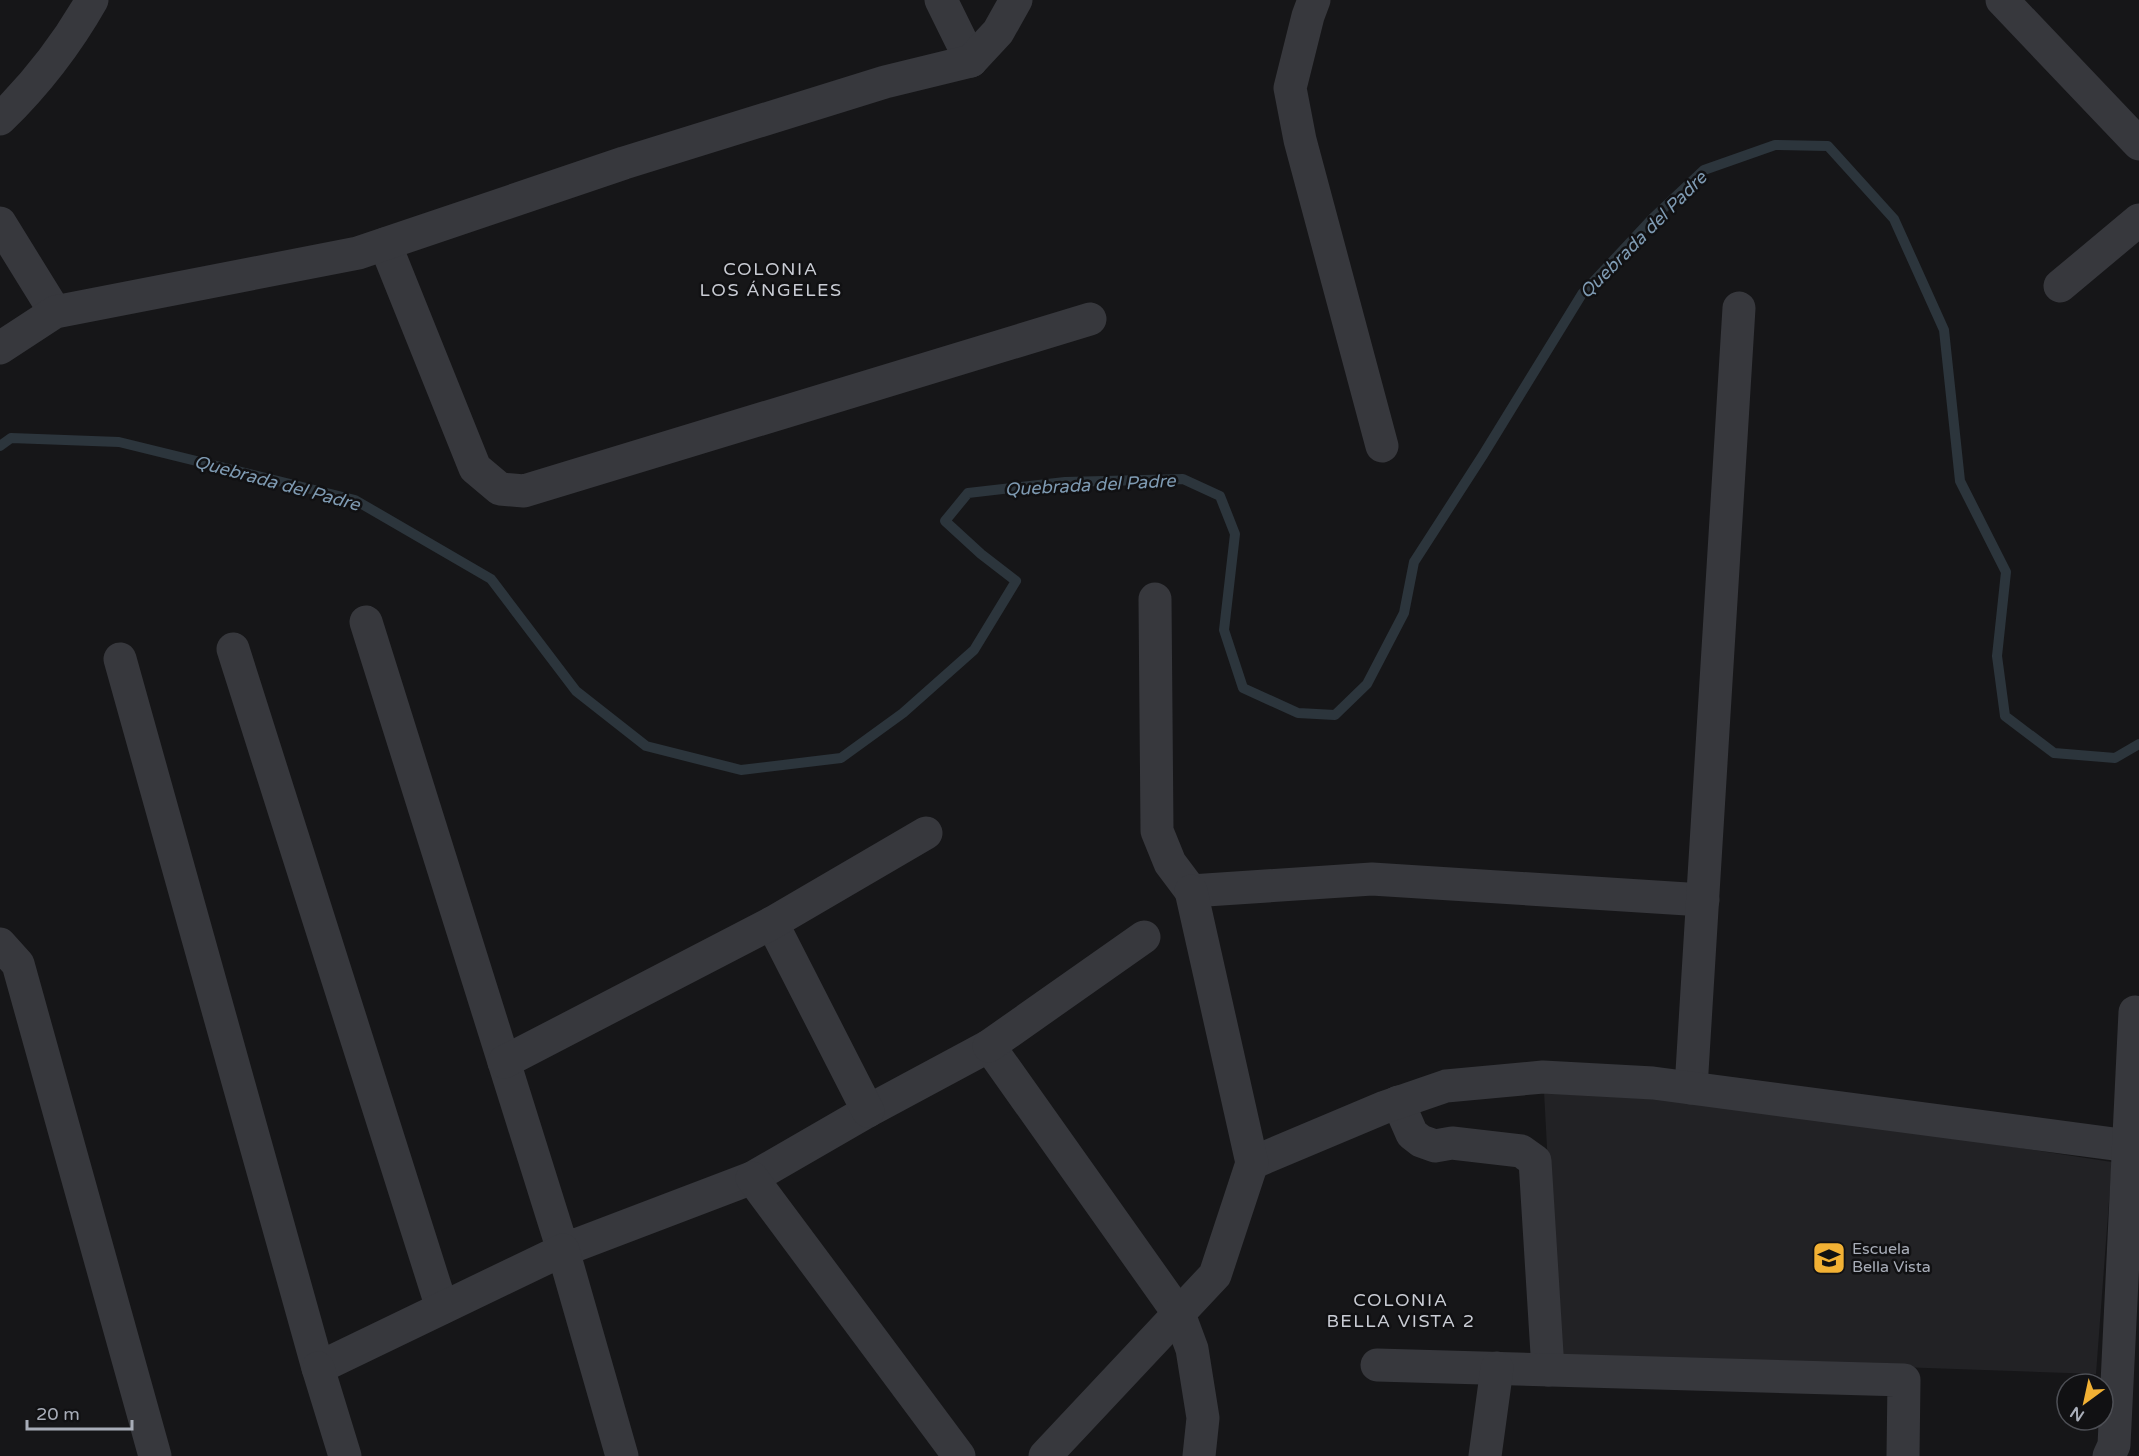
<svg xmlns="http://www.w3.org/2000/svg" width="2139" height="1456" font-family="'Varela Round',sans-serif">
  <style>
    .built { fill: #222225 }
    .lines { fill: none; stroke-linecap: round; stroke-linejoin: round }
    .stream { stroke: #2c353c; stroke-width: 10 }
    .minor { stroke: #37383d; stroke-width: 33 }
    .labels { text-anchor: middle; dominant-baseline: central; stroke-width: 5; stroke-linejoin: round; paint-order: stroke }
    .poi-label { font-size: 16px; fill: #a8adb8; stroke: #111113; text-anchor: start }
    .water-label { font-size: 18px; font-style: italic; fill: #7f9bb3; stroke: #111113 }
    .neighbourhood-label { font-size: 18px; letter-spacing: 1.5px; fill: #c9ccd4; stroke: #111113 }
  </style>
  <rect width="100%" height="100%" fill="#161618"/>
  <polygon class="built" points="1544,1091 1689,1097 2112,1162 2096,1374 1558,1355"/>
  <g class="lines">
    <polyline class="stream" points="0,446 11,438 119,442 355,500 491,579 576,691 646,746 741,770 841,758 903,713 974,650 1016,581 981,554 945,521 968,493 1065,482 1183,479 1220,496 1235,534 1224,630 1243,688 1298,713 1335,715 1367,684 1404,613 1414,562 1483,455 1582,294 1652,219 1704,170 1775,145 1828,146 1894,219 1944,330 1960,481 2006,572 1997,656 2005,716 2054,753 2115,758 2139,744"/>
    <g class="minor">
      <polyline points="941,0 971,61"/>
      <polyline points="1314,0 1308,16 1290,88 1300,140 1382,446"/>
      <polyline points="2002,0 2139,144"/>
      <path d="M0 119C36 84 67 44 92 0"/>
      <polyline points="0,223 55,312"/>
      <polyline points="385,244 475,468 500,489 524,491 1090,319"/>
      <polyline points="2060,286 2139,220"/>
      <polyline points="0,348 55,312 358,253 624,163 885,82 971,61 998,32 1016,0"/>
      <polyline points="1155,599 1157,831 1170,863 1191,891 1372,879 1703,900"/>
      <polyline points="366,622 563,1250 752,1178 868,1111 989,1046 1179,1314 1192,1349 1203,1418 1199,1456"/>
      <polyline points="233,649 442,1308"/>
      <polyline points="120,659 318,1368 563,1250 622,1456"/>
      <polyline points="772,923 868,1111"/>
      <polyline points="0,944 18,964 155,1456"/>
      <polyline points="989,1046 1144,937"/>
      <polyline points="504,1062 772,923 926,833"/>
      <polyline points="1691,1088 1739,308"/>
      <polyline points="1398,1102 1412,1134 1421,1141 1435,1146 1452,1143 1521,1151 1535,1161 1548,1370"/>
      <polyline points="1252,1163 1385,1107 1446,1086 1543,1077 1653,1083 2129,1146"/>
      <polyline points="752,1178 959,1456"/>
      <polyline points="1377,1365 1904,1380 1903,1456"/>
      <polyline points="318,1368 345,1456"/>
      <polyline points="1045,1456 1215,1275 1252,1163 1191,891"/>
      <polyline points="1485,1456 1497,1368"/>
      <polyline points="2109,1456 2114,1445 2135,1012"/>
    </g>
  </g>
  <defs>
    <symbol id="school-square" viewBox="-11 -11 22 22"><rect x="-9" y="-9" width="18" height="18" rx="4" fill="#f2b134" stroke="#111113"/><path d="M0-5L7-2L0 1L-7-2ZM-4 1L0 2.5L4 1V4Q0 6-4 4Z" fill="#111"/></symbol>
  </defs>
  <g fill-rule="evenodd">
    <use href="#school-square" x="1810" y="1239" width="38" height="38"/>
  </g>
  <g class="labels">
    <g class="poi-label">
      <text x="1852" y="1249">Escuela<tspan x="1852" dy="18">Bella Vista</tspan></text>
    </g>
    <g class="water-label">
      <text transform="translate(1643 235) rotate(-45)">Quebrada del Padre</text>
      <text transform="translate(277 483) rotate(15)">Quebrada del Padre</text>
      <text transform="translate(1090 485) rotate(-3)">Quebrada del Padre</text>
    </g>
    <g class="neighbourhood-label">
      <text x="771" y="269">COLONIA<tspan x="771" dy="21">LOS ÁNGELES</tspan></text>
      <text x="1401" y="1300">COLONIA<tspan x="1401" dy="21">BELLA VISTA 2</tspan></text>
    </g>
  </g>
  <g transform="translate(2085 1402) rotate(213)"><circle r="28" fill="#111113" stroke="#4d4f55" stroke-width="1.5"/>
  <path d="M0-4.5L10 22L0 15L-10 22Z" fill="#f2b134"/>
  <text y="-9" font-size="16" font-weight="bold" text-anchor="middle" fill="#a8adb8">N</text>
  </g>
  <path d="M27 1420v9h105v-9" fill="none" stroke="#a8adb8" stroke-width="3"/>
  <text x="36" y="1420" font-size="18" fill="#a8adb8" stroke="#111113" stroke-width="4.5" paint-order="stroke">20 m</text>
</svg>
